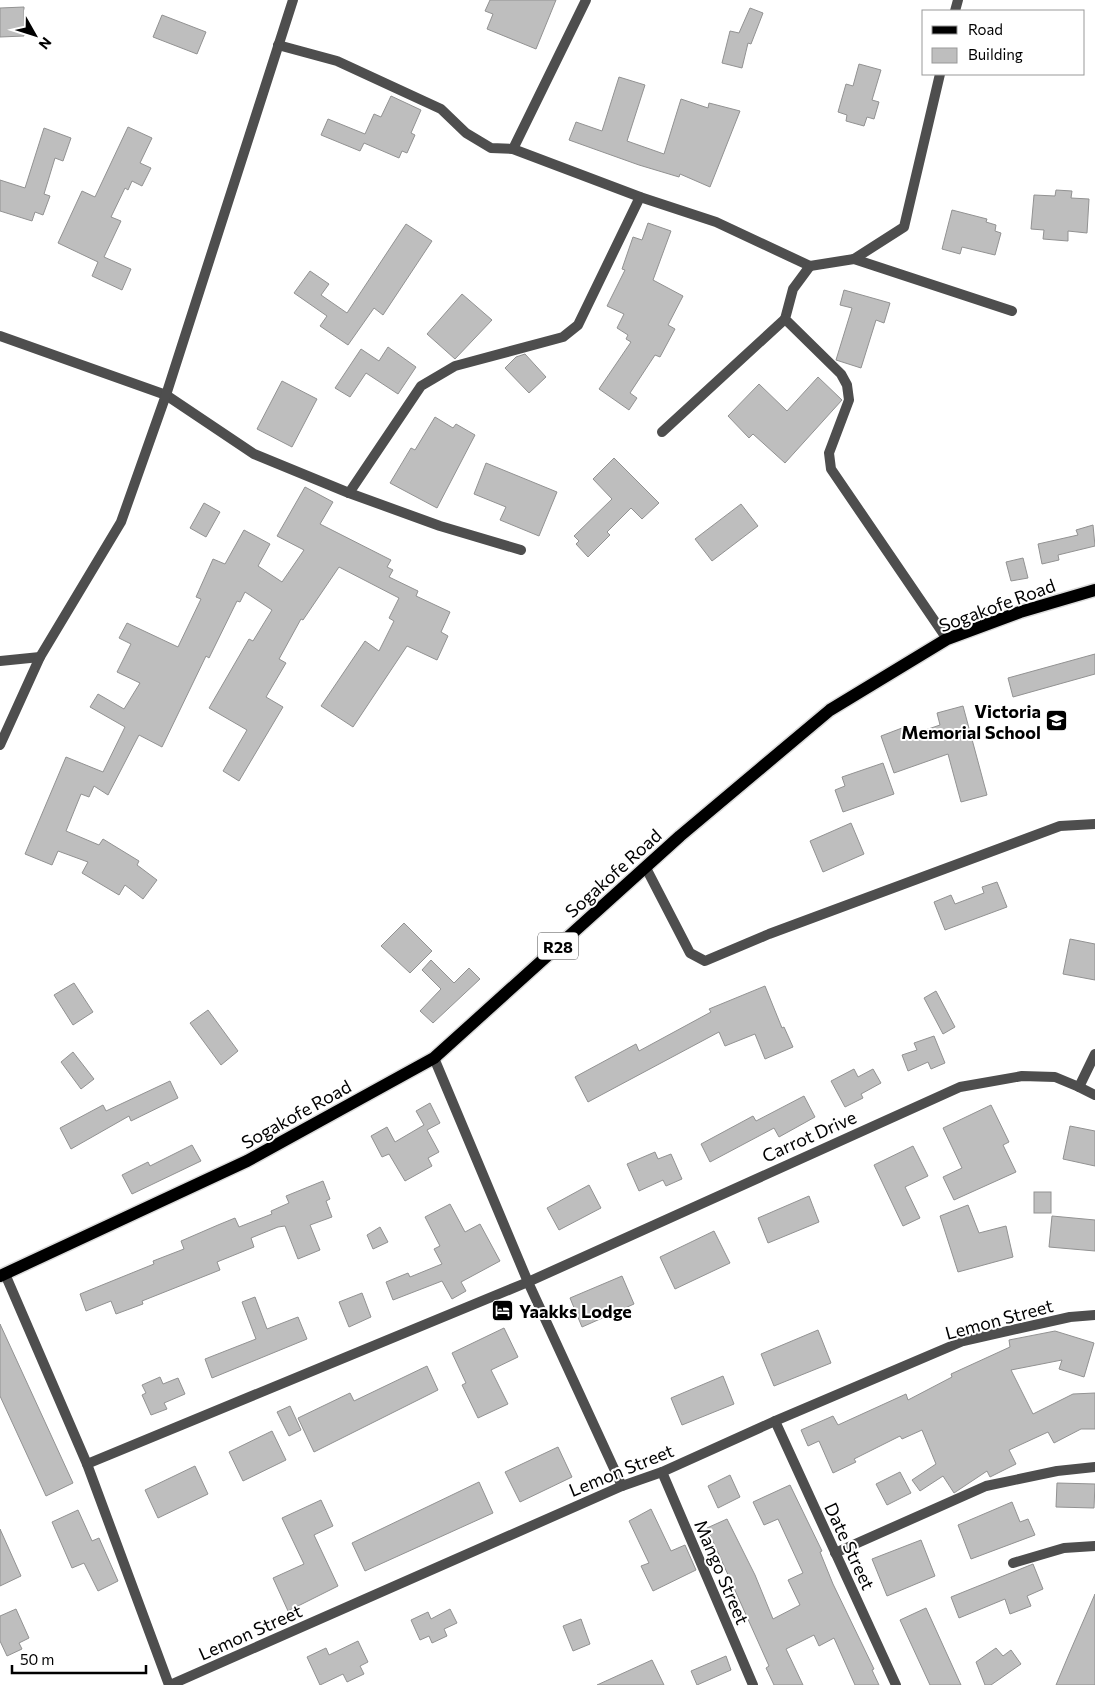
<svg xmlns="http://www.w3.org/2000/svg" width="1095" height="1685" font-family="Commissioner,sans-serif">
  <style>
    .building { fill: #bebebe; stroke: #929292 }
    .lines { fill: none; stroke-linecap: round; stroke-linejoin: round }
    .primary-casing { stroke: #dbdbdb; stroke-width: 15 }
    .minor { stroke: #4e4e4e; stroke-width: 10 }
    .primary { stroke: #000; stroke-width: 12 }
    .labels { text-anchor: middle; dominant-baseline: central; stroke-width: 4; stroke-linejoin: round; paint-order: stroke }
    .shield { fill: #fff; stroke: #4c4c4c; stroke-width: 1 }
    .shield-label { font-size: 16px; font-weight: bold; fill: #000 }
    .street-label { font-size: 18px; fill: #000; stroke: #fff }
    .poi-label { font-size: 18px; font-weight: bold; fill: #000; stroke: #fff; text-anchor: end }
  </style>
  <rect width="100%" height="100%" fill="#fff"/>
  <g class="building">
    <polygon points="490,0 556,0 536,49 487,29 493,14 485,11"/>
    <polygon points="24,7 24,36 0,37 0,8"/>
    <polygon points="750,8 763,13 751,44 748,43 742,68 722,63 730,31 739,33"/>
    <polygon points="162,15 206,32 197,54 153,37"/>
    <polygon points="859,64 881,70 872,100 879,102 874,119 867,117 864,126 846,121 847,115 838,112 846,84 853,86"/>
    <polygon points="619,77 645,85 627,141 664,154 681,99 708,108 709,103 740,111 710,187 680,174 679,177 639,165 569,140 576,122 602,131"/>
    <polygon points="391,96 421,110 411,133 415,135 407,153 402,151 399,158 364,143 360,151 321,135 328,119 365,134 374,114 381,117"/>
    <polygon points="128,127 152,138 140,163 151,168 142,186 132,181 128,190 125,188 111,217 121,221 104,257 131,269 122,290 92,276 98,262 58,243 82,191 95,197"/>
    <polygon points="44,128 71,138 63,161 55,158 44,194 50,196 43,215 35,212 32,221 0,211 0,180 25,188"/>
    <polygon points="1056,190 1072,191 1071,198 1089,199 1087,233 1068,231 1068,241 1043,239 1044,230 1031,229 1034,195 1055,196"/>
    <polygon points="952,210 987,219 986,222 996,225 995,231 1001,233 995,255 962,247 960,254 942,249"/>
    <polygon points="648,223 671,231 653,280 683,296 668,325 675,329 660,357 655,355 630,393 637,398 629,410 599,389 631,342 626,339 628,335 617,328 624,314 607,306 625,270 622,269 633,237 642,240"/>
    <polygon points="406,224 432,241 383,315 374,308 348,345 320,326 327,316 294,293 310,271 329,284 321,295 347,313"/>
    <polygon points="844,290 890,303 884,323 876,320 861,368 836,360 852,308 840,305"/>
    <polygon points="462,294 492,320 455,359 427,334"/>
    <polygon points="388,347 416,367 398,394 366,373 350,397 335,388 361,349 379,361"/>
    <polygon points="525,354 546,377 529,393 505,368 516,357"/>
    <polygon points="818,377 842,400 785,463 753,434 749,438 728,416 759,384 787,411"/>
    <polygon points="282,381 317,399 292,447 257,429"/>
    <polygon points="435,417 453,428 456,424 475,435 437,508 390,483 411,448 415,450"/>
    <polygon points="614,458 659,503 642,519 631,508 607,532 610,535 588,557 576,544 579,541 574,536 612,499 593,479"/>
    <polygon points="486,463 557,492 539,536 500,520 506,507 474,494"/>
    <polygon points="305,487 333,502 320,524 391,560 387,567 393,570 389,577 418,591 416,596 450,612 441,632 448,636 437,660 407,646 353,727 321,706 365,641 379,651 394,621 389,618 399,598 339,567 303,620 301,619 279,659 286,663 266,697 283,707 239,781 223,771 247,730 209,708 249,639 253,641 272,610 245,592 240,602 237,601 209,658 206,656 162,747 139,735 108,795 94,786 89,797 81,794 66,831 99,845 103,839 139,861 137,865 157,880 143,899 125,885 119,895 82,873 88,862 58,851 52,865 25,854 66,757 103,772 125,727 90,707 98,694 124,709 140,683 117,672 131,644 119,638 127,623 178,647 201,599 196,597 213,559 225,564 244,530 270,544 258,566 282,582 304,550 277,536"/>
    <polygon points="204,503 220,512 206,537 190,528"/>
    <polygon points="741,504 758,526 712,561 695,539"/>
    <polygon points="1093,525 1095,546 1058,555 1059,560 1042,564 1038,544 1078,535 1076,530"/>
    <polygon points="1023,558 1028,578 1011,581 1006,562"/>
    <polygon points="1095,654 1095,674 1013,697 1008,678"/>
    <polygon points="963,706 987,795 961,802 948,754 894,773 881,736 902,728 905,737 940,725 937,713"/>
    <polygon points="883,763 894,794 843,812 835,790 845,786 842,777"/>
    <polygon points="851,823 864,854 823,872 810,841"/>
    <polygon points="997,882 1007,907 945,930 934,902 951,895 955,904 984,893 982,887"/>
    <polygon points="404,923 432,951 410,973 381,946"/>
    <polygon points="1070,939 1095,944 1095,980 1063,974"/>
    <polygon points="431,960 454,983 469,968 480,979 433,1023 420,1011 441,989 422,970"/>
    <polygon points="74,983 93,1012 73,1025 54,995"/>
    <polygon points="765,986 782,1028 784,1027 793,1047 765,1059 755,1034 725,1046 719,1032 588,1102 575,1077 636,1044 639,1051 711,1012 709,1009"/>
    <polygon points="936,991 955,1027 943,1034 924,998"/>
    <polygon points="208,1010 238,1051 221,1065 190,1023"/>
    <polygon points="934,1036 945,1063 931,1069 928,1062 908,1071 902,1055 917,1050 914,1043"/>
    <polygon points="73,1052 94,1079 81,1089 61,1062"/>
    <polygon points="854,1069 858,1077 873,1069 881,1083 861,1094 863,1098 845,1107 831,1081"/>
    <polygon points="170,1081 178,1098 131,1121 129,1116 71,1149 60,1128 103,1105 106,1111"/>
    <polygon points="804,1096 815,1117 779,1137 774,1128 710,1162 701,1144 753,1116 756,1121"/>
    <polygon points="430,1103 440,1123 427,1130 439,1152 428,1158 432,1166 405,1181 389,1154 382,1157 371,1136 387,1127 395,1142 424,1125 416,1111"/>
    <polygon points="991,1105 1009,1142 1003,1145 1016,1172 954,1200 943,1177 962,1168 943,1128"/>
    <polygon points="1070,1126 1095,1131 1095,1166 1063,1159"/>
    <polygon points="192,1145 201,1161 132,1194 122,1175 148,1162 150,1166"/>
    <polygon points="913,1146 928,1176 905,1187 920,1218 903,1226 874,1165"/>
    <polygon points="655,1152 658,1159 671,1154 682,1179 666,1186 663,1180 639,1191 627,1164"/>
    <polygon points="323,1181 330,1199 326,1201 332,1217 310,1225 320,1250 298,1259 285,1226 278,1227 251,1238 254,1247 217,1262 220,1270 142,1301 143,1304 116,1314 111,1301 86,1311 80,1294 154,1264 153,1261 184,1249 181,1241 218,1225 235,1218 239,1227 272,1214 271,1211 289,1203 286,1196"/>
    <polygon points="589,1185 601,1208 559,1230 547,1208"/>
    <rect x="1034" y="1192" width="17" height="21"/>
    <polygon points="809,1196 819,1222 768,1243 758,1218"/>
    <polygon points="450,1204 465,1232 480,1224 500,1261 461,1282 466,1291 452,1299 442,1281 393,1300 386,1282 408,1273 410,1277 442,1264 434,1249 440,1246 425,1217"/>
    <polygon points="968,1205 979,1233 1006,1226 1013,1257 958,1272 940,1216"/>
    <polygon points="1052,1216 1095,1220 1095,1251 1049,1247"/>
    <polygon points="380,1227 388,1242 373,1249 367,1235"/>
    <polygon points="714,1231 730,1263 675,1289 660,1257"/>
    <polygon points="622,1276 634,1304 582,1327 570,1298"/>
    <polygon points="362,1293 371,1317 349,1327 339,1302"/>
    <polygon points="255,1297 267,1329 298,1317 307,1339 212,1378 205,1359 256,1339 242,1302"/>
    <polygon points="0,1324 73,1483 46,1496 0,1396"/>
    <polygon points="504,1328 518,1357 491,1370 508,1404 478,1418 462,1385 466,1383 452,1353"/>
    <polygon points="818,1330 831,1363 774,1386 761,1354"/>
    <polygon points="1055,1331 1094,1343 1084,1377 1059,1369 1062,1360 1011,1370 1033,1414 1073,1394 1095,1393 1095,1429 1081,1429 1054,1443 1048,1432 1009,1450 1016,1464 990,1477 987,1471 954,1493 943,1476 920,1491 912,1480 936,1464 922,1430 902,1439 900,1436 854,1459 856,1462 833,1473 819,1441 808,1446 801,1430 833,1416 838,1425 906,1394 908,1400 952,1377 951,1374 1010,1347 1009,1340"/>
    <polygon points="427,1366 438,1390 314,1452 298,1418 350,1393 354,1401"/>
    <polygon points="723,1376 734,1404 682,1425 671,1398"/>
    <polygon points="160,1377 163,1384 178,1378 185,1394 164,1403 167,1409 151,1415 142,1395 146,1393 142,1385"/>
    <polygon points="290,1406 301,1430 289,1436 277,1412"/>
    <polygon points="272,1431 286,1460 243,1481 229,1452"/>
    <polygon points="558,1447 572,1477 520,1502 505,1472"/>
    <polygon points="195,1466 208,1494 158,1518 145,1490"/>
    <polygon points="900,1472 911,1493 887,1505 876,1484"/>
    <polygon points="730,1475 740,1497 718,1508 708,1486"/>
    <polygon points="479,1482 493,1513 365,1571 352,1543"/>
    <polygon points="1057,1483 1095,1484 1094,1508 1056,1507"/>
    <polygon points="790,1485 822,1551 820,1552 833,1584 874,1669 872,1670 879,1685 855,1685 834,1638 819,1646 814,1635 786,1649 803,1685 774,1685 766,1668 769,1666 707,1528 727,1519 755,1575 773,1619 800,1605 788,1580 803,1573 778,1519 764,1525 753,1502"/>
    <polygon points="321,1500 333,1526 314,1535 338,1586 288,1611 273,1578 304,1564 282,1518"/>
    <polygon points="1012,1502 1020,1522 1028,1519 1035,1535 971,1559 958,1525"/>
    <polygon points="651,1509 671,1551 685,1545 696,1570 653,1591 641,1566 649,1563 629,1521"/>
    <polygon points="78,1510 92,1541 99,1538 118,1581 98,1591 84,1563 72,1568 52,1522"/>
    <polygon points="0,1529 21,1576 0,1586"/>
    <polygon points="921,1540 935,1576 887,1596 872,1559"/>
    <polygon points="1033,1564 1043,1589 1027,1596 1031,1606 1010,1614 1005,1599 959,1618 951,1597"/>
    <polygon points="1095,1594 1095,1685 1056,1685 1069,1654"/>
    <polygon points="926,1608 961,1685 930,1685 900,1620"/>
    <polygon points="16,1609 29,1638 19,1643 22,1649 7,1656 0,1641 0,1616"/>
    <polygon points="450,1609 457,1623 444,1629 447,1636 432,1643 429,1636 420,1640 411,1620 428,1612 431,1619"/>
    <polygon points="581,1619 590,1644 573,1651 563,1626"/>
    <polygon points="358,1641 368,1662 360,1666 364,1674 347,1682 343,1674 320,1685 307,1657 326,1648 329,1655"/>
    <polygon points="996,1648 1003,1656 1011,1650 1021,1664 991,1685 985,1685 976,1662"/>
    <polygon points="726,1656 731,1670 697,1685 691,1671"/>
    <polygon points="652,1660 664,1685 597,1685"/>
  </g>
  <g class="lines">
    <defs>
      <polyline id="primary" points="0,1276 247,1161 434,1058 680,836 830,710 947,639 1020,612 1095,590"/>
    </defs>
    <use href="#primary" class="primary-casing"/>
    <g class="minor">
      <polyline points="955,11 958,0"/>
      <polyline points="278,45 337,61 441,109 466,133 491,148 513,149 640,197 716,222 810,266 793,289 785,319 841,374 847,385 849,400 829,453 831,469 947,639"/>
      <polyline points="513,149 586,0"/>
      <polyline points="854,259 904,227 940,74"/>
      <polyline points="810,266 854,259 1012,311"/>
      <polyline points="0,336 166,395 254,454 349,493 440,526 521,550"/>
      <polyline points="662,432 785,319"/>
      <polyline points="349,493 421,386 455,366 563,337 578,325 640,197"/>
      <polyline points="0,661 40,657"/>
      <polyline points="0,745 40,657 121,522 166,395 293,0"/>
      <polyline points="646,868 690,953 705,961 769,934 1060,826 1095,824"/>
      <polyline points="434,1058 528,1282 622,1486"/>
      <polyline points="1079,1087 1095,1095"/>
      <polyline points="5,1274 87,1464 169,1685"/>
      <polyline points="775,1421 896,1685"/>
      <polyline points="87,1464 528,1282 960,1087 1022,1076 1055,1077 1079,1087 1095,1054"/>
      <polyline points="662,1472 753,1685"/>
      <polyline points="835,1553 986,1486 1057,1471 1095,1467"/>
      <polyline points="1013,1563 1064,1548 1095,1546"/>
      <polyline points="170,1685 622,1486 662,1472 775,1421 963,1341 1070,1317 1095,1315"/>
    </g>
    <use href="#primary" class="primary"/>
  </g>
  <defs>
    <symbol id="school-square" viewBox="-11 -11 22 22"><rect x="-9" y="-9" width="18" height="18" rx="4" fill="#000" stroke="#fff"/><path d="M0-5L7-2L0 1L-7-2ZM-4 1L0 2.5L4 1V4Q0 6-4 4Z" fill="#fff"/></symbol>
    <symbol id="hotel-square" viewBox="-11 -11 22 22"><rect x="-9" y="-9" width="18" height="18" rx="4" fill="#000" stroke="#fff"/><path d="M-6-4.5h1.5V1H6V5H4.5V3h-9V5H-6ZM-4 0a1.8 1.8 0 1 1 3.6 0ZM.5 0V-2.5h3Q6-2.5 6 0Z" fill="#fff"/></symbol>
  </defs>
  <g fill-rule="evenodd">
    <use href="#school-square" x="1044" y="708" width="25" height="25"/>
    <use href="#hotel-square" x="490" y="1298" width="25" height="25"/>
  </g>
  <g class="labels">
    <rect class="shield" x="538" y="932.5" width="40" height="27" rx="4"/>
    <g class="shield-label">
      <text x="558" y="946">R28</text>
    </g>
    <g class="street-label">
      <text transform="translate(997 605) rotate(-20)">Sogakofe Road</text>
      <text transform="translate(613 873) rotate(-42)">Sogakofe Road</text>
      <text transform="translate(296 1114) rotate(-29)">Sogakofe Road</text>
      <text transform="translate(809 1136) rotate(-24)">Carrot Drive</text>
      <text transform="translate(999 1319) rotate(-15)">Lemon Street</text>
      <text transform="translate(621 1470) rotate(-22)">Lemon Street</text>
      <text transform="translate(850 1546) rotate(65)">Date Street</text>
      <text transform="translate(722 1572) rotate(67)">Mango Street</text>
      <text transform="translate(250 1632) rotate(-24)">Lemon Street</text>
    </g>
    <g class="poi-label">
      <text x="1041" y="711">Victoria<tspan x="1041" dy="21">Memorial School</tspan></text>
      <text x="519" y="1311" text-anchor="start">Yaakks Lodge</text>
    </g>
  </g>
  <rect x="922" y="10" width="162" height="65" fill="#ffffff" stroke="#999999"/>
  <rect x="932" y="26" width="25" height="8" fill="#000000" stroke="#999999"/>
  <text x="968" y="35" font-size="15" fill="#000000">Road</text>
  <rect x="932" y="48" width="25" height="15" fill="#bebebe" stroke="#999999"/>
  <text x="968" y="60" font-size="15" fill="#000000">Building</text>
  <g transform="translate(35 35) rotate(129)" stroke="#ffffff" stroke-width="4" paint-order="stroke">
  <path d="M0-4L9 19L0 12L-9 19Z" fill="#000000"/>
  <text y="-8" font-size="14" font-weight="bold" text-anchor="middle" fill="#000000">N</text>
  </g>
  <path d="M12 1665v8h134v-8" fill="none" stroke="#000000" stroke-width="2.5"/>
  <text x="20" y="1665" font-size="15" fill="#000000" stroke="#ffffff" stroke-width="4" paint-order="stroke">50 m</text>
</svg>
